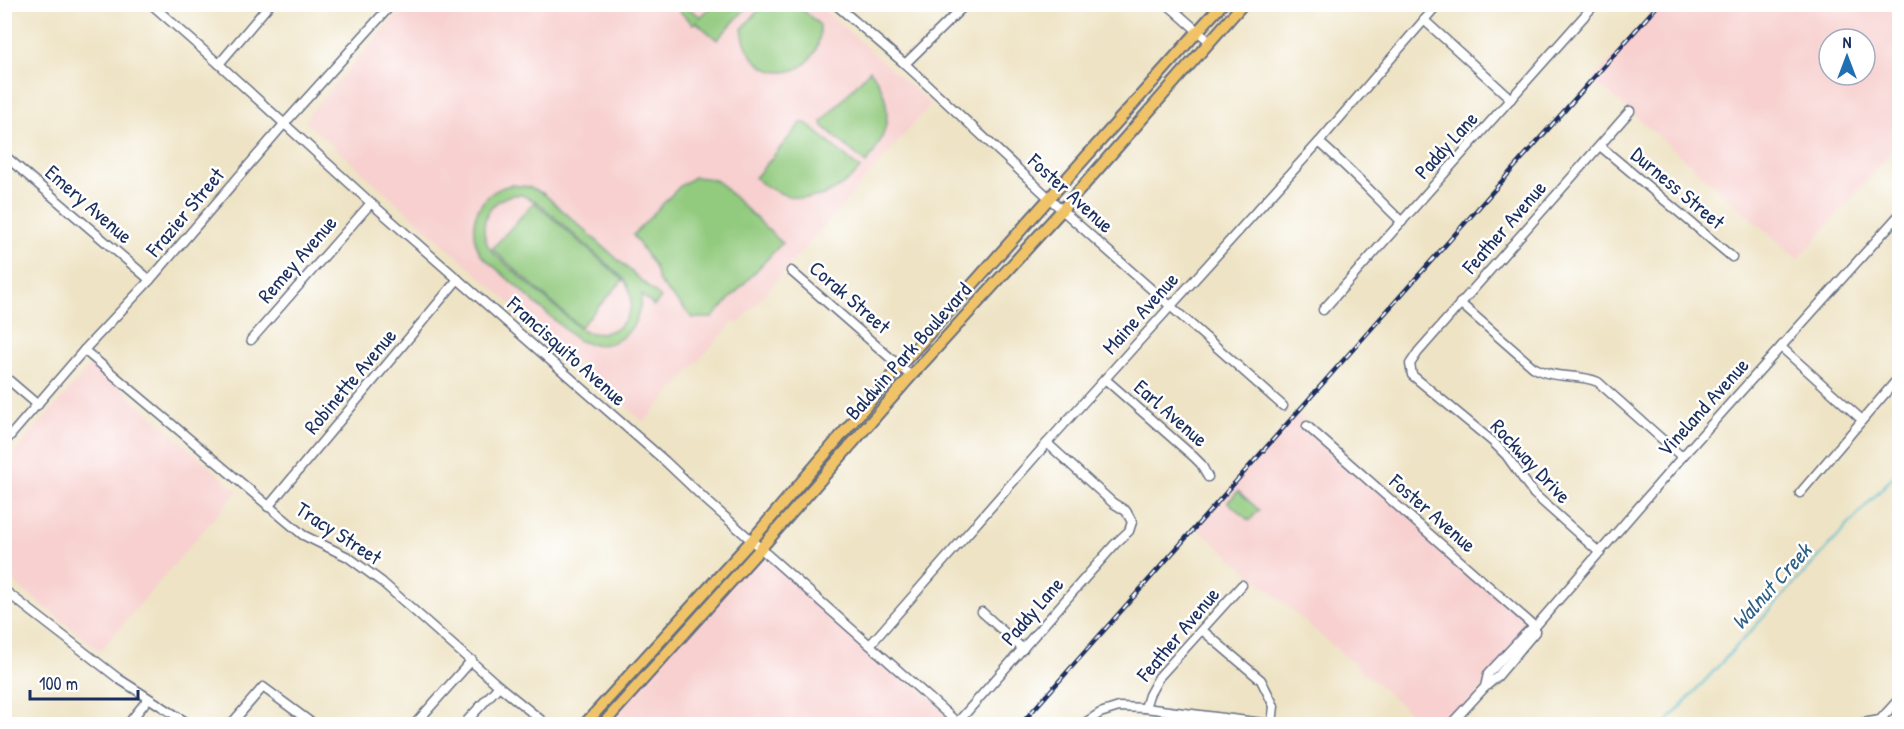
<svg xmlns="http://www.w3.org/2000/svg" width="1904" height="729" font-family="'Patrick Hand',sans-serif">
  <style>
    .built { fill: #f7d0cf; fill-rule: evenodd }
    .green { fill: #92ca7e; stroke: #567c6e; stroke-width: 1.5; fill-rule: evenodd }
    .lines { fill: none; stroke-linecap: round; stroke-linejoin: round }
    .stream { stroke: #52bcce; stroke-width: 2 }
    .minor-casing { stroke: #656e82; stroke-width: 11 }
    .major-casing { stroke: #656e82; stroke-width: 14 }
    .minor { stroke: #fff; stroke-width: 8 }
    .major { stroke: #f0c369; stroke-width: 10 }
    .rail-casing { stroke: #1b2f5e; stroke-width: 4.5 }
    .rail { stroke: #fff; stroke-width: 2; stroke-dasharray: 7; stroke-linecap: butt }
    .labels { text-anchor: middle; dominant-baseline: central; stroke-width: 5; stroke-linejoin: round; paint-order: stroke }
    .street-label { font-size: 21px; fill: #1b2f5e; stroke: #fff }
    .water-label { font-size: 22px; font-style: italic; fill: #2e6085; stroke: #fff }
  </style>
  <rect width="100%" height="100%" fill="#fff"/>
  <filter id="ink" filterUnits="userSpaceOnUse"><feTurbulence type="fractalNoise" baseFrequency=".0167" numOctaves="2"/><feDisplacementMap in="SourceGraphic" scale="12" xChannelSelector="R" yChannelSelector="G"/><feConvolveMatrix kernelMatrix="1 2 1 2 8 2 1 2 1" color-interpolation-filters="sRGB"/></filter>
  <filter id="wash" filterUnits="userSpaceOnUse"><feTurbulence type="fractalNoise" baseFrequency=".008" numOctaves="4" result="noise"/><feDisplacementMap in="SourceGraphic" scale="24" xChannelSelector="R" yChannelSelector="G"/><feGaussianBlur stdDeviation="1.35" result="paint"/><feColorMatrix in="noise" values="0 0 0 0 0 0 0 0 0 0 0 0 0 0 0 0 0 1.4 0 .05"/><feComposite in="paint" operator="in"/></filter>
  <g filter="url(#wash)">
    <rect width="100%" height="100%" fill="#eee3c4"/>
    <g class="built">
      <polygon points="406,4 818,5 931,104 738,324 734,321 644,422 306,122 308,115"/>
      <path d="M1659 5H1899V143L1798 260 1630 111 1592 80ZM1829 39H1865V75H1829Z"/>
      <polygon points="94,365 237,491 100,651 4,575 5,463 90,366"/>
      <polygon points="1297,414 1307,426 1535,627 1451,724 1423,724 1196,527"/>
      <polygon points="752,540 959,724 595,724 650,652"/>
    </g>
    <g class="green">
      <path d="M764 4 797 5 820 25C823 84 749 90 742 29Z"/>
      <polygon points="684,5 701,17 712,5 749,5 717,40 696,22 698,20 693,24 679,11"/>
      <path d="M870 70C895 102 891 133 866 163L823 126 822 122Z"/>
      <path d="M801 123H806L860 169C828 204 792 208 755 178Z"/>
      <polygon points="694,177 706,178 717,181 782,243 712,318 693,318 659,282 654,266 633,235 680,186"/>
      <path d="M511 185 530 187 544 194 661 298 654 306 642 295C639 332 615 355 577 340L481 255C464 226 478 192 511 185ZM514 195H522L537 202 623 278C645 308 619 343 583 331L493 253C475 231 485 200 514 195Z"/>
      <polygon points="534,202 623,280 580,327 492,249"/>
      <polygon points="1238,491 1259,510 1249,521 1228,502"/>
    </g>
    <g class="lines">
      <polyline class="stream" points="1665,724 1900,469"/>
    </g>
  </g>
  <g filter="url(#ink)">
    <g class="lines">
      <defs>
        <g id="minor">
          <polyline points="151,4 219,64 371,203 665,461 707,501 959,724"/>
          <polyline points="835,4 905,64 1062,210 1283,406"/>
          <polyline points="1167,4 1210,42"/>
          <polyline points="1424,20 1511,99"/>
          <polyline points="219,64 270,4"/>
          <polyline points="905,64 966,4"/>
          <path d="M1319 142C1348 167 1374 195 1402 222"/>
          <polyline points="1600,146 1732,257"/>
          <polyline points="4,155 150,280"/>
          <polyline points="791,271 911,376"/>
          <path d="M1460 303 1533 367C1554 380 1577 373 1598 382L1682 457"/>
          <polyline points="1323,310 1595,4"/>
          <polyline points="1899,313 1900,316"/>
          <polyline points="251,340 371,203"/>
          <polyline points="1781,347 1861,419"/>
          <polyline points="84,350 303,535 348,557 382,582 499,686 546,724"/>
          <polyline points="4,376 38,405"/>
          <polyline points="1105,379 1194,457 1201,464 1208,477"/>
          <polyline points="1307,426 1535,627"/>
          <polyline points="4,443 84,350 150,280 284,124 392,4"/>
          <polyline points="1800,493 1900,376"/>
          <polyline points="268,507 458,279"/>
          <polyline points="1600,553 1534,494 1506,455 1493,442 1412,375 1410,364 1418,352 1630,111"/>
          <polyline points="4,590 119,679 189,724"/>
          <polyline points="982,612 1023,649"/>
          <polyline points="1202,630 1261,680 1274,706 1272,724"/>
          <polyline points="870,645 1047,443 1319,142 1438,4"/>
          <polyline points="1485,687 1488,674 1527,632 1535,627 1682,457 1900,214"/>
          <polyline points="1145,708 1149,695 1159,677 1242,585"/>
          <polyline points="957,723 1115,544 1129,531 1132,522 1126,511 1113,503 1047,443"/>
          <polyline points="128,724 148,699"/>
          <polyline points="231,724 263,687 313,724"/>
          <polyline points="415,724 472,660"/>
          <polyline points="464,724 499,686"/>
          <polyline points="1083,724 1100,713 1119,707 1145,708 1271,724"/>
          <polyline points="1451,724 1485,687 1498,676 1535,632 1535,627"/>
          <polyline points="1857,724 1880,720 1900,698"/>
        </g>
        <g id="major">
          <polyline points="585,724 752,540 901,365 1222,4"/>
          <polyline points="603,724 761,548 911,376 1062,210 1243,4"/>
        </g>
      </defs>
      <use href="#minor" class="minor-casing"/>
      <use href="#major" class="major-casing"/>
      <use href="#minor" class="minor"/>
      <use href="#major" class="major"/>
      <defs>
        <polyline id="rail" points="1021,724 1659,4"/>
      </defs>
      <use href="#rail" class="rail-casing"/>
      <use href="#rail" class="rail"/>
    </g>
  </g>
  <g class="labels">
    <g class="street-label">
      <text transform="translate(1446 145) rotate(-48)">Paddy Lane</text>
      <text transform="translate(1678 188) rotate(40)">Durness Street</text>
      <text transform="translate(1071 193) rotate(42)">Foster Avenue</text>
      <text transform="translate(89 204) rotate(41)">Emery Avenue</text>
      <text transform="translate(185 212) rotate(-50)">Frazier Street</text>
      <text transform="translate(1504 227) rotate(-49)">Feather Avenue</text>
      <text transform="translate(297 259) rotate(-49)">Remey Avenue</text>
      <text transform="translate(850 297) rotate(41)">Corak Street</text>
      <text transform="translate(1140 313) rotate(-48)">Maine Avenue</text>
      <text transform="translate(567 351) rotate(42)">Francisquito Avenue</text>
      <text transform="translate(908 351) rotate(-48)">Baldwin Park Boulevard</text>
      <text transform="translate(350 381) rotate(-50)">Robinette Avenue</text>
      <text transform="translate(1703 407) rotate(-48)">Vineland Avenue</text>
      <text transform="translate(1171 413) rotate(41)">Earl Avenue</text>
      <text transform="translate(1531 461) rotate(47)">Rockway Drive</text>
      <text transform="translate(1433 513) rotate(41)">Foster Avenue</text>
      <text transform="translate(339 533) rotate(33)">Tracy Street</text>
      <text transform="translate(1032 611) rotate(-49)">Paddy Lane</text>
      <text transform="translate(1178 634) rotate(-50)">Feather Avenue</text>
    </g>
    <g class="water-label">
      <text transform="translate(1771 586) rotate(-48)">Walnut Creek</text>
    </g>
  </g>
  <rect width="1904" height="729" fill="none" stroke="#fff" stroke-width="24"/>
  <g transform="translate(1847 57)"><circle r="28" fill="#ffffff" stroke="#a4acbf" stroke-width="1.5"/>
  <path d="M0-4.5L10 22L0 15L-10 22Z" fill="#1f6fb2"/>
  <text y="-9" font-size="16" font-weight="bold" text-anchor="middle" fill="#1b2f5e">N</text>
  </g>
  <path d="M30 690v9h108v-9" fill="none" stroke="#1b2f5e" stroke-width="3"/>
  <text x="39" y="690" font-size="18" fill="#1b2f5e" stroke="#ffffff" stroke-width="4.5" paint-order="stroke">100 m</text>
</svg>
